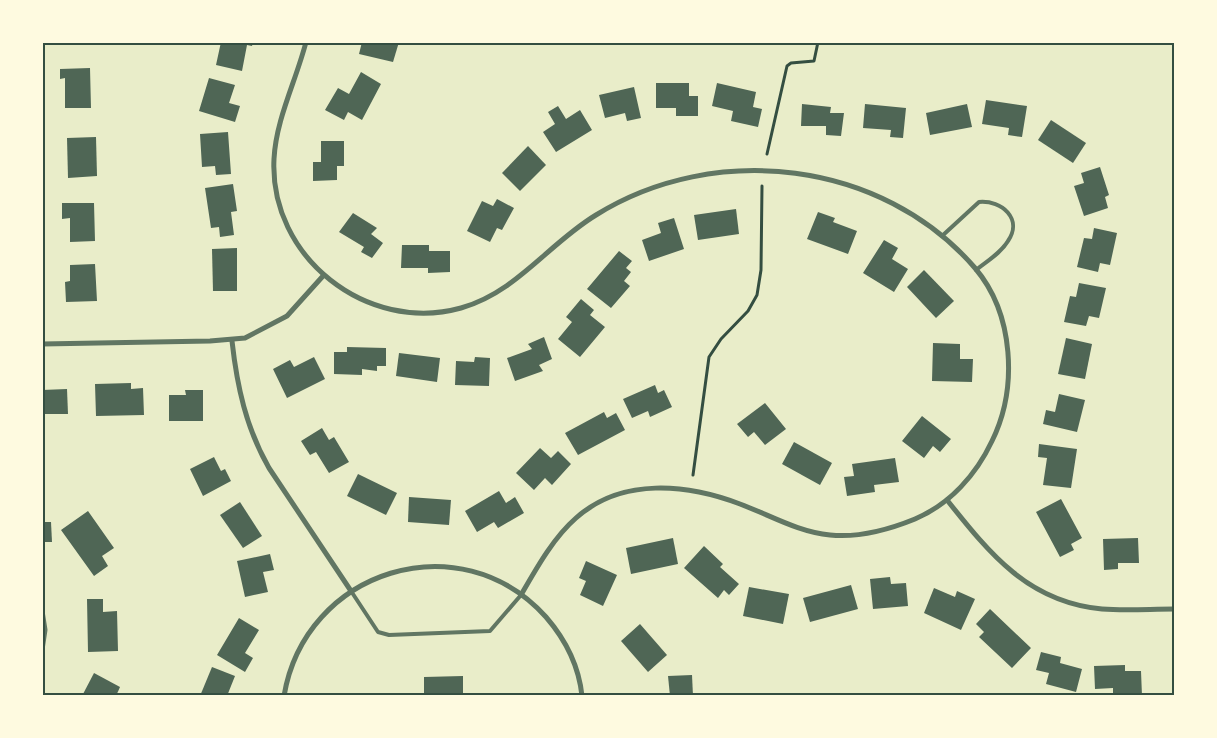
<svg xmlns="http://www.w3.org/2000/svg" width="1217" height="738" font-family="'Nunito Sans',sans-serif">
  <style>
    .building { fill: #4f6655 }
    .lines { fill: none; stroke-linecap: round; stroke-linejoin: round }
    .path { stroke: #344e41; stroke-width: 3 }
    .service { stroke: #617663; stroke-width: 4 }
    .minor { stroke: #617663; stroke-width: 5 }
    .neatline { fill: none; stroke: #344e41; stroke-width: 2 }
  </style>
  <rect width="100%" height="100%" fill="#e9edc9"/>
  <g class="building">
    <polygon points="221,42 253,42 252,46 247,45 242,71 216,65"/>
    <polygon points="362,42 399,42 393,62 359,54"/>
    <polygon points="90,68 91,108 65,108 65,78 60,79 60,69"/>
    <polygon points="361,72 381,84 362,120 348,112 344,120 325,110 338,88 349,94"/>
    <polygon points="209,78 235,85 229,103 240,106 235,122 199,111"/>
    <polygon points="656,83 689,83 689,96 698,96 698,116 676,116 676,108 656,108"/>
    <polygon points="717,83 756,92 753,107 762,109 758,127 731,121 733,111 712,106"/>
    <polygon points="634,87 641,118 627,121 625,113 605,118 599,95"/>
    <polygon points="986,100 1027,106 1022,137 1008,135 1009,128 982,124"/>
    <polygon points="802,104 831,107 830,113 844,113 841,136 826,135 826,126 801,126"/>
    <polygon points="865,104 906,108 903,138 890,137 891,130 863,128"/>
    <polygon points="967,104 972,127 930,135 926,113"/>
    <polygon points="558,106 566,119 580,110 592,130 556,152 543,132 555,124 548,112"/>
    <polygon points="1051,120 1086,143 1073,163 1038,140"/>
    <polygon points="228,132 231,174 216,175 215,166 202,167 200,134"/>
    <polygon points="96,137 97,176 68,178 67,138"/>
    <polygon points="321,141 344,141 344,166 337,166 337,180 313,181 313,162 321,162"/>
    <polygon points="528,146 546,165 520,191 502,173"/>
    <polygon points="1100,167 1109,195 1105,197 1108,208 1084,216 1074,186 1084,183 1081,173"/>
    <polygon points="233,184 237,211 231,212 234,235 220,237 219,227 211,228 205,188"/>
    <polygon points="497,199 514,208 502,230 497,228 490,242 467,231 482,201 493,206"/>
    <polygon points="62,203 94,203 95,241 70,242 70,218 62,219"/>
    <polygon points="736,209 739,234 698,240 694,215"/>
    <polygon points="818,212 835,218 833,222 857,231 848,254 807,239"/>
    <polygon points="353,213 377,228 371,234 383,243 372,258 361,252 364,247 339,232"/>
    <polygon points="674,218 684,249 649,261 642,240 661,233 658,223"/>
    <polygon points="1094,228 1117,233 1110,265 1100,263 1098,272 1077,267 1084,238 1092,239"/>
    <polygon points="884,240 898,248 892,259 908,269 894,292 863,273"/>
    <polygon points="402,245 429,245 429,251 450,251 450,272 428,273 428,268 401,268"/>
    <polygon points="237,248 237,291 213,291 212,249"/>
    <polygon points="619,251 632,261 626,268 631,272 624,281 630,286 611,308 587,289"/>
    <polygon points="95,264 97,301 66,302 65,282 70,281 70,265"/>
    <polygon points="924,270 954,301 936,318 907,287"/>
    <polygon points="1079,283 1106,288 1099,318 1089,316 1086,326 1064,322 1070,296 1076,297"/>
    <polygon points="581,299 594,310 590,315 605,327 580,357 558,339 572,322 566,317"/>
    <polygon points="544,337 552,359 539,365 543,371 515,381 507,358 532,349 528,344"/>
    <polygon points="1066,338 1092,344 1085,379 1058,374"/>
    <polygon points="933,343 960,344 960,359 973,359 972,382 932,381"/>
    <polygon points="347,347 386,348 386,366 377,366 377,371 362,369 362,375 334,374 334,352 347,352"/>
    <polygon points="399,353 440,358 437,382 396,376"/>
    <polygon points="314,357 325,379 287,398 273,369 290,360 294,367"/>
    <polygon points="475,357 490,358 489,386 455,385 456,361 474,362"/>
    <polygon points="131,383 131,389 143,388 144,415 96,416 95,384"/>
    <polygon points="655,385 658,393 664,390 672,407 650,417 648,411 632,418 623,399"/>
    <polygon points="67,389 68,414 42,414 42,390"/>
    <polygon points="185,390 203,390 203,421 169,421 169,395 186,395"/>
    <polygon points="1059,394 1085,400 1077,432 1043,424 1046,410 1055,412"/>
    <polygon points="765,403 786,429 765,445 754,432 748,437 737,424"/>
    <polygon points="604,412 607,418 616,413 625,430 578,455 565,433"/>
    <polygon points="922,416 951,439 940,452 933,446 924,458 902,441"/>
    <polygon points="322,428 329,440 334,437 349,462 329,473 316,452 310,455 301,441"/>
    <polygon points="794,442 832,463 820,485 782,464"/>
    <polygon points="1039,444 1077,449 1071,488 1043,485 1047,458 1038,457"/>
    <polygon points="540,448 551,458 558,451 571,464 552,485 545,478 534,490 516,473"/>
    <polygon points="214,457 221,471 225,469 231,481 203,496 190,469"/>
    <polygon points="895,458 899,482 874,485 875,492 847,496 844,477 854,476 852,464"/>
    <polygon points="358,474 397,493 386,515 347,496"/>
    <polygon points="499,491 506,503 515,497 524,513 498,528 494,522 477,532 465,511"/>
    <polygon points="409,497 451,500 449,525 408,522"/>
    <polygon points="1061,499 1082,538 1071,544 1074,550 1060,557 1036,512"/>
    <polygon points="240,502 262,536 243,548 220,515"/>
    <polygon points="88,511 114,548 102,556 108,566 94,576 61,530"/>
    <polygon points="42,522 51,522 52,542 42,542"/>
    <polygon points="673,538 678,564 631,574 626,548"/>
    <polygon points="1138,538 1139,563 1118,563 1118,569 1104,570 1103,539"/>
    <polygon points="704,546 723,564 720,567 739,584 729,595 724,590 718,598 684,568"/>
    <polygon points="270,554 274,570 263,572 268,592 245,597 237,561"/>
    <polygon points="586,561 617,575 603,606 580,595 586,581 579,578"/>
    <polygon points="890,577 891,584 906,583 908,606 873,609 870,579"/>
    <polygon points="851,585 858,609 810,622 803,598"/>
    <polygon points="749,587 789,594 783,624 743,616"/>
    <polygon points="934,588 955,597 957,591 975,599 961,630 924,613"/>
    <polygon points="87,599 103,599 103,612 117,611 118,651 88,652"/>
    <polygon points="990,609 1031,648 1012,668 979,637 984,632 976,624"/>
    <polygon points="239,618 259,630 245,653 253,658 245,672 217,655"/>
    <polygon points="640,624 667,655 648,672 621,641"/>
    <polygon points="1041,652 1061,657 1060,663 1082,669 1076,692 1046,684 1049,673 1036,670"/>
    <polygon points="1125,665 1125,671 1141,671 1142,696 1113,696 1113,688 1095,689 1094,666"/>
    <polygon points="212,667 235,676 227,696 200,696"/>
    <polygon points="94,673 120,687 116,696 82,696"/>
    <polygon points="692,675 693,696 670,696 668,676"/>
    <polygon points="463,676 463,696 424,696 424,677"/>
  </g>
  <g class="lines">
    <g class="path">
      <polyline points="767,154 787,66 791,63 814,61 818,42"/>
      <polyline points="693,475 709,357 721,339 748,311 757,295 761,270 762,186"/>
    </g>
    <g class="service">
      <path d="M942 236 979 202C1002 200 1023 219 1008 241 1001 253 987 261 976 270"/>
      <polyline points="351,591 378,632 389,635 490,631 521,595"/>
    </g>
    <g class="minor">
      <path d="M306 42C296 81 276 119 274 159 269 257 367 334 461 308 517 292 548 244 596 215 715 141 882 160 975 268 1014 314 1018 388 992 441 976 475 950 504 915 519 888 530 859 538 830 535 798 532 770 515 740 504 687 484 622 477 576 518 553 538 536 569 521 595"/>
      <path d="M232 341C237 386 246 428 269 468L351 591"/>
      <polyline points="42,344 210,341 245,338 287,316 323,276"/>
      <path d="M947 500C990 554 1028 602 1102 609 1126 611 1150 609 1174 609"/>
      <polyline points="42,611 45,630 42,650"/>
      <path d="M284 696C305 570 460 521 546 617 565 639 579 667 582 696"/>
    </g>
  </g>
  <rect width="1217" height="738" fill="none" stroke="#fefae0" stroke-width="88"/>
  <rect x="44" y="44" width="1129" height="650" class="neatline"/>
</svg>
